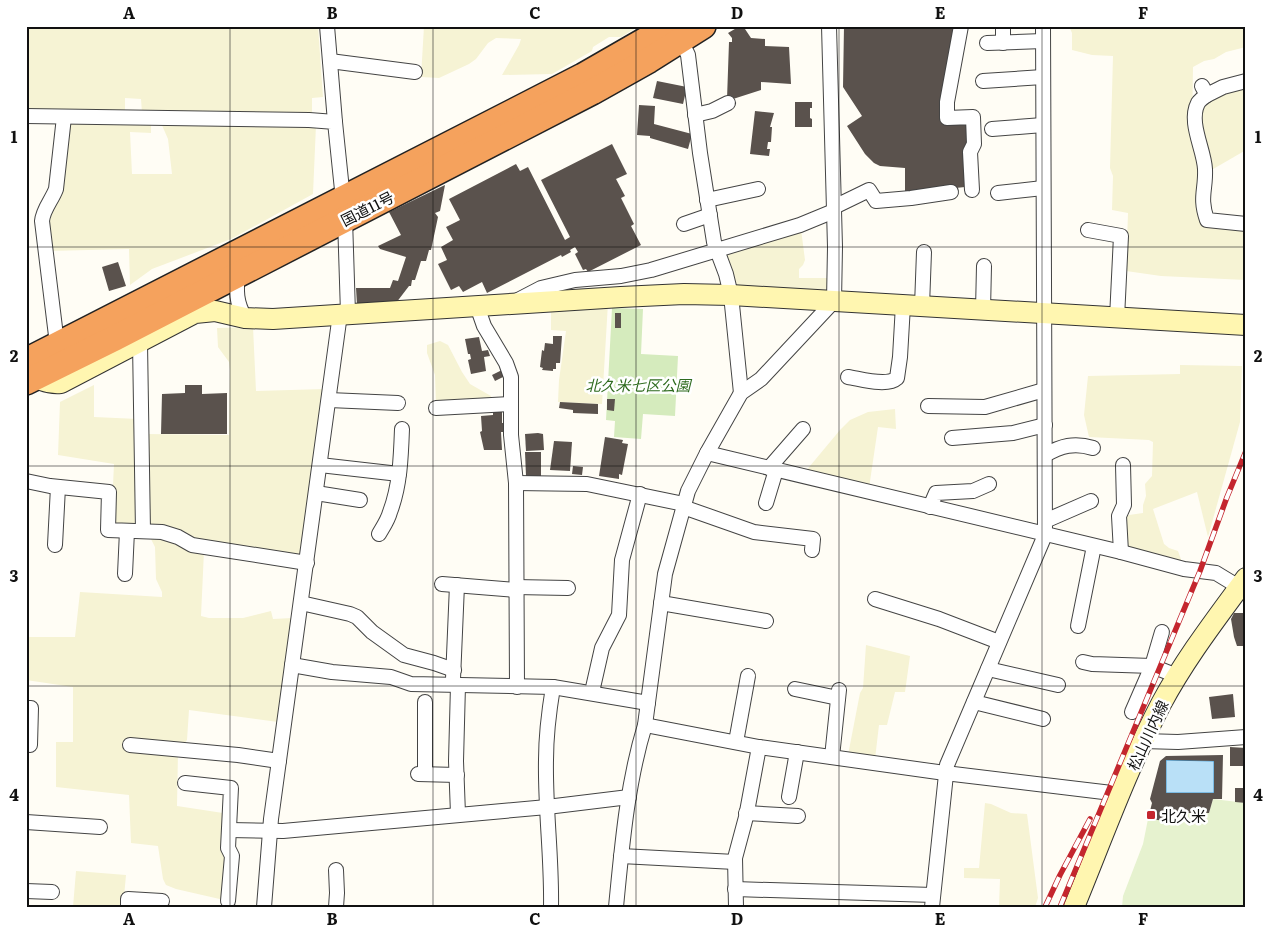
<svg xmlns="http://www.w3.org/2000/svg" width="1272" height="933" font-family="Literata,'Noto Sans JP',serif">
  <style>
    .farmland { fill: #f6f3d4 }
    .green { fill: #d5ebbd }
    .pitch { fill: #e6f2cf }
    .water { fill: #b9e0f7; stroke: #3f96cf }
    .building { fill: #5a524d; fill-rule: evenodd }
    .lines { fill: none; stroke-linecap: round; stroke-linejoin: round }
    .street-casing { stroke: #444; stroke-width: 16 }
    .secondary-casing { stroke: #333; stroke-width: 22 }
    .highway-casing { stroke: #222; stroke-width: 28 }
    .street { stroke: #fff; stroke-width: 14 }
    .secondary { stroke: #fff6b0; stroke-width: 20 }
    .highway { stroke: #f5a25d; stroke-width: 25 }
    .rail-casing { stroke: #c4262e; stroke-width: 5.5 }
    .rail { stroke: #fff; stroke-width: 4; stroke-dasharray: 11; stroke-linecap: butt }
    .grid { fill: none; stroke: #111; stroke-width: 1; stroke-opacity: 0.55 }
    .poi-dot { fill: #c4262e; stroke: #fff; stroke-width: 2 }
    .labels { text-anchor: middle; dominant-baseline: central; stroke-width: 5; stroke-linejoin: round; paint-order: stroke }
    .street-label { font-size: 15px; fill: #111; stroke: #fff }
    .park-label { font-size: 15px; font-style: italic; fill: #2f6b1f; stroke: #fff }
    .poi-label { font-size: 15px; fill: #111; stroke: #fff; text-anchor: start }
    .neatline { fill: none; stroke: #111; stroke-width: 2 }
    .grid-label { font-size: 16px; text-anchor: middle; font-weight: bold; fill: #111 }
  </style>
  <rect width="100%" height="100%" fill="#fffdf5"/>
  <g class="farmland">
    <polygon points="26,26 318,26 323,97 312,98 312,115 142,113 141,99 125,98 125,113 26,112"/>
    <polygon points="424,26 639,26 621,37 609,37 593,47 592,51 552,74 502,75 519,45 521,39 496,38 488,43 476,59 469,64 439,78 421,77"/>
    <polygon points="1069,26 1246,26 1246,47 1226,52 1214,59 1204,61 1193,67 1192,131 1200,156 1202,222 1246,227 1246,280 1161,276 1126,271 1128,213 1112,210 1113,176 1110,168 1113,56 1092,55 1072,50 1072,33"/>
    <polygon points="1246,86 1246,150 1208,172 1198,113 1209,100"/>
    <polygon points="69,121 151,123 151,133 130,132 132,174 172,174 168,139 161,123 316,125 313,194 231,239 152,269 130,285 129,249 48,251 48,213"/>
    <polygon points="801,229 805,260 803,265 799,269 799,278 830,278 828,289 826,291 733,289 726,254"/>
    <polygon points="608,303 602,404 558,402 559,380 566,331 551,330 551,306"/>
    <polygon points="253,327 256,391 325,389 304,559 193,542 146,529 145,434 229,435 230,370 229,362 218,347 217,328"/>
    <polygon points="440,341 448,345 462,372 470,384 491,396 493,401 436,405 435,375 427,353 427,345"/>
    <polygon points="1180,365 1242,366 1240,422 1208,537 1197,492 1153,509 1164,544 1169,548 1178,551 1183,565 1123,547 1122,516 1143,513 1143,505 1146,496 1145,484 1152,476 1153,442 1149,440 1089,437 1084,415 1088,376 1180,374"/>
    <polygon points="94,385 94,417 138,419 138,527 111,527 114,464 58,455 60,402"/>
    <polygon points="895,409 896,429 878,427 869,488 805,472 840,430 850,420 868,412"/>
    <polygon points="149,535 204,551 201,616 209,618 243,618 271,611 273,619 292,618 278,722 189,710 187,740 178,752 177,806 223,813 228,858 224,900 176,889 166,885 163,879 158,846 131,843 129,795 56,787 56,742 73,742 73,687 26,680 26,637 75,637 80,592 162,597 162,592 156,579 155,547"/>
    <polygon points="866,645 910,656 905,692 895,692 887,725 879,725 875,759 848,755 860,693 863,688"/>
    <polygon points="985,803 991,804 1011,813 1027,814 1038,898 1035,907 999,907 1000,879 964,878 964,868 979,868"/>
    <polygon points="76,871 126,875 123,907 73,907"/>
  </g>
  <polygon class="green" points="612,308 643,309 641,354 678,356 675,416 643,414 641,439 614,437 615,421 606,420"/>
  <polygon class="pitch" points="1213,799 1246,803 1246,907 1122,907 1123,896 1143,844 1148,819 1167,821 1173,813 1209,813"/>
  <polygon class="water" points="1166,760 1214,761 1214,793 1166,793"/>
  <g class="building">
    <polygon points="740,26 743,26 751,38 765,39 765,46 789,47 791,84 761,82 761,90 733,99 727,99 729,42 732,42 732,38 728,33"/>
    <polygon points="844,26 958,26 942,104 968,121 968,144 965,146 965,187 927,191 905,191 905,168 880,166 874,163 865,154 847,126 862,116 843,87"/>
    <polygon points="657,81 687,87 683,104 653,98"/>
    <polygon points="795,102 812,102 812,108 810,108 810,118 812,119 812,127 795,127"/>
    <polygon points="639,105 655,106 654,124 692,134 688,149 650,138 650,136 637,135"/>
    <polygon points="755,111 774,113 770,127 772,127 771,142 768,142 767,149 770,149 769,156 750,154"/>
    <polygon points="612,144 627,174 616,179 625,196 621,198 634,224 631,226 641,245 588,272 586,269 583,270 575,254 578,252 575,247 570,250 571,252 562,257 561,255 487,293 482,282 463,292 459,286 451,290 438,264 447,260 441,247 453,240 446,227 460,220 449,199 516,164 520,171 528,167 565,240 570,237 541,180"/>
    <polygon points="445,185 440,211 435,213 438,217 431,250 429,250 426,261 421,261 415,280 412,280 411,286 409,286 396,303 357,305 356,288 390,288 393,280 398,281 406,257 380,249 378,246 401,235 389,212"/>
    <polygon points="118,262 126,286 109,291 102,267"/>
    <rect x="615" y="313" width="6" height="15"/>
    <polygon points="553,336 562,336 560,363 556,363 556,369 553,369 553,371 542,370 543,368 540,367 542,350 544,351 545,343 553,344"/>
    <polygon points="479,337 482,351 488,350 490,356 484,357 486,371 471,374 468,360 471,359 470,354 468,354 465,339"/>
    <polygon points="502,370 505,376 495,381 492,375"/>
    <polygon points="185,385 202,385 202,394 227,393 227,434 161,434 162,394 185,393"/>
    <polygon points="607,399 615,399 614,411 607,410"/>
    <polygon points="560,402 598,404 598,414 573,413 573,410 559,408"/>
    <polygon points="502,406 502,423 503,423 504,432 501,432 502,450 484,450 480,432 482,431 481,416 493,415 493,407"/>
    <polygon points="538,433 543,434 544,450 526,451 525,434"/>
    <polygon points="605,437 623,440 622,443 628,444 622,475 619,474 619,479 599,476"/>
    <polygon points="554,441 572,442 570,471 550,470"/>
    <polygon points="525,452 541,452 541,476 526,476"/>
    <polygon points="573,466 583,467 582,475 572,474"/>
    <polygon points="1234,613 1246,613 1246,653 1244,646 1237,646 1234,637 1231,619"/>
    <polygon points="1233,694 1235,717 1212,719 1209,697"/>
    <polygon points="1230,747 1246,748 1246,803 1235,802 1235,788 1243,788 1243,766 1230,766"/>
    <path d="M1223 755 1222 799H1213L1209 813H1173V808H1170L1167 821 1148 819 1152 803 1150 799 1160 761 1166 756ZM1166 760 1214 761V793H1166Z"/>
  </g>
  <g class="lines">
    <defs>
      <g id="street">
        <polyline points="327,26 335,122"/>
        <polyline points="961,26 947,102 947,118 973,117 974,144 970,152 972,190"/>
        <polyline points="679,36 688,55 700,153 714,242 726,274 731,295 741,393"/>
        <polyline points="987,43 1043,41"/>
        <polyline points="1003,43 1003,26"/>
        <polyline points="330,61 415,72"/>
        <polyline points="983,81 1043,77"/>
        <polyline points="1202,86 1207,95 1223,87 1246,81"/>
        <path d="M1207 95C1204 97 1200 100 1198 103 1188 122 1204 149 1205 169 1206 190 1199 197 1207 220L1246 224"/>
        <polyline points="695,115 712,111 728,103"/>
        <polyline points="26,116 309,120 335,122 345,219 348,313"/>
        <polyline points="992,129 1043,125"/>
        <polyline points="998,193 1043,188"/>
        <polyline points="707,200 758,189"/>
        <polyline points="834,207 869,190 876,201 911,198 951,192"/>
        <polyline points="684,224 710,215"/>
        <polyline points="1088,230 1121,236 1117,318"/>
        <path d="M238 274C236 291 236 302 245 318"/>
        <polyline points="516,301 541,288 575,280 621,276 651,270 800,225 834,211"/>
        <polyline points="477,306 484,326 506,363 511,377 511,435 516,483 517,687"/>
        <polyline points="922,306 924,252"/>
        <polyline points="983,310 984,266"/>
        <polyline points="140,343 143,531"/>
        <path d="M57 344 42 221C43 209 52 200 56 189L64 117"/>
        <path d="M848 377C861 379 887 387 897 378L900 357 903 305"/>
        <polyline points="329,400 398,403"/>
        <polyline points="928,406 985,407 1044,390"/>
        <polyline points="436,408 511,404"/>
        <polyline points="952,438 1013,433 1045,425"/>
        <polyline points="707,453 1121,552 1184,569 1216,573 1239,587"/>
        <path d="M1045 455C1061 446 1074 442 1093 448"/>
        <polyline points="320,465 399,474"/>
        <polyline points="769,468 803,429"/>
        <polyline points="26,481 50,486 109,492 108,530 162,532 178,537 192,545 307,563"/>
        <polyline points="516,483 587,484 684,504"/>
        <polyline points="316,493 360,500"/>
        <polyline points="766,503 776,470"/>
        <polyline points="683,507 754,532 813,539 812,550"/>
        <polyline points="930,507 936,493 973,491 989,484"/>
        <polyline points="1045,521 1091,501"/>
        <path d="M379 534C383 527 388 520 390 512 400 486 401 457 402 429"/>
        <polyline points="55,545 58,487"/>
        <polyline points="1121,552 1119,516 1124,505 1123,465"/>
        <polyline points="125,574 127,531"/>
        <polyline points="442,584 515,590"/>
        <polyline points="515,587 568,588"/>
        <polyline points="875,599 939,619 999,642"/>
        <polyline points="301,603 350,614 357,617 372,632 404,655 434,663 454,670"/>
        <polyline points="661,603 766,621"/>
        <polyline points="1078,626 1094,546"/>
        <polyline points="1083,662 1092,664 1152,666 1177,676"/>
        <polyline points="292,665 332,672 391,677 411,684 553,687 648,703"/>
        <polyline points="988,669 1058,685"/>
        <polyline points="453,679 457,585"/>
        <polyline points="458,685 456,761 458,814"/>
        <polyline points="795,689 838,698"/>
        <polyline points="592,692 602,648 619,615 622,560 640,494"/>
        <polyline points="425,702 425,774"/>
        <polyline points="974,702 1043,719"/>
        <polyline points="26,708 31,708 30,745"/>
        <polyline points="1132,712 1152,666 1162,632"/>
        <polyline points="645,725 759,747 945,773 1120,794"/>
        <polyline points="1143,741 1178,742 1246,737"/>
        <polyline points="736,742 748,676"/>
        <polyline points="130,745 238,755 279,761"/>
        <polyline points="832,757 839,690"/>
        <polyline points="418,774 457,775"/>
        <polyline points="185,783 231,788 228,848 232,856 228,901"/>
        <polyline points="789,797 797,752"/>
        <polyline points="746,813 798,816"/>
        <polyline points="26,822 100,827"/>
        <polyline points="229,830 283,831 547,807 629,797"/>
        <polyline points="621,856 735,862"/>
        <polyline points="735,889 933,895"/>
        <polyline points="26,891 52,892"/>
        <polyline points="128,907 128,899 162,901"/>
        <polyline points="264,907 271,819 340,314"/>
        <polyline points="336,907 337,893 336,870"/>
        <path d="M551 907C552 858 545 809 546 760 546 735 549 711 553 687"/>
        <path d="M616 907C622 846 627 784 645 725L665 574 688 491 707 453 741 393 761 379 834 301 835 247 829 26"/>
        <polyline points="736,907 735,858 746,817 759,747"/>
        <polyline points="932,907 947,765 1045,535 1043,26"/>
      </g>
      <g id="secondary">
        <path d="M29 372C38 380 49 384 61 383L195 313 215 311 245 318 273 319 621 297 684 294 731 295 1246 325"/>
        <path d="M1074 907C1102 839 1127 769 1161 704 1185 659 1216 619 1246 578"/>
      </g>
      <g id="highway">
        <polyline points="26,361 583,76 670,26"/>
        <polyline points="26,382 115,338 592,92 649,60 703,26"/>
      </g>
    </defs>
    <use href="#street" class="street-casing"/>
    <use href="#secondary" class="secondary-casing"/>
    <use href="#highway" class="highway-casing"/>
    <use href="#street" class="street"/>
    <use href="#secondary" class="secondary"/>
    <use href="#highway" class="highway"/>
    <defs>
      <g id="rail">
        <polyline points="1045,907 1060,875 1090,819"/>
        <polyline points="1060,907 1200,571 1227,497 1246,451"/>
      </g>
    </defs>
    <use href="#rail" class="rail-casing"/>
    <use href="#rail" class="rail"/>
  </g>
  <path class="grid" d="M230 26V907M433 26V907M636 26V907M839 26V907M1042 26V907M26 247H1246M26 466H1246M26 686H1246"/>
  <rect class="poi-dot" x="1146" y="810" width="10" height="10" rx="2.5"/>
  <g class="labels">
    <g class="street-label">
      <text transform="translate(367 208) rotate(-27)">国道11号</text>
      <text transform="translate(1147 735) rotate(-65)">松山川内線</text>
    </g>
    <g class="park-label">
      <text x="638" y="384">北久米七区公園</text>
    </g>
    <g class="poi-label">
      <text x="1161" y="815">北久米</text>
    </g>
  </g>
  <rect width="1272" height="933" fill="none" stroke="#ffffff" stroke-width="55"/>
  <rect x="28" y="28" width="1216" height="878" class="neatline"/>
  <g class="grid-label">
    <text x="129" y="19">A</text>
    <text x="332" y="19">B</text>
    <text x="535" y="19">C</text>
    <text x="737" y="19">D</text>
    <text x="940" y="19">E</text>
    <text x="1143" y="19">F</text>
    <text x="14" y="143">1</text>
    <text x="1258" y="143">1</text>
    <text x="14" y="362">2</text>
    <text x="1258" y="362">2</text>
    <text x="14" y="582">3</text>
    <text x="1258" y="582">3</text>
    <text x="14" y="801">4</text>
    <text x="1258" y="801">4</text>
    <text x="129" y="925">A</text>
    <text x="332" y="925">B</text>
    <text x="535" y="925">C</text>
    <text x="737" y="925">D</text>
    <text x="940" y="925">E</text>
    <text x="1143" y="925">F</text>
  </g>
</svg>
